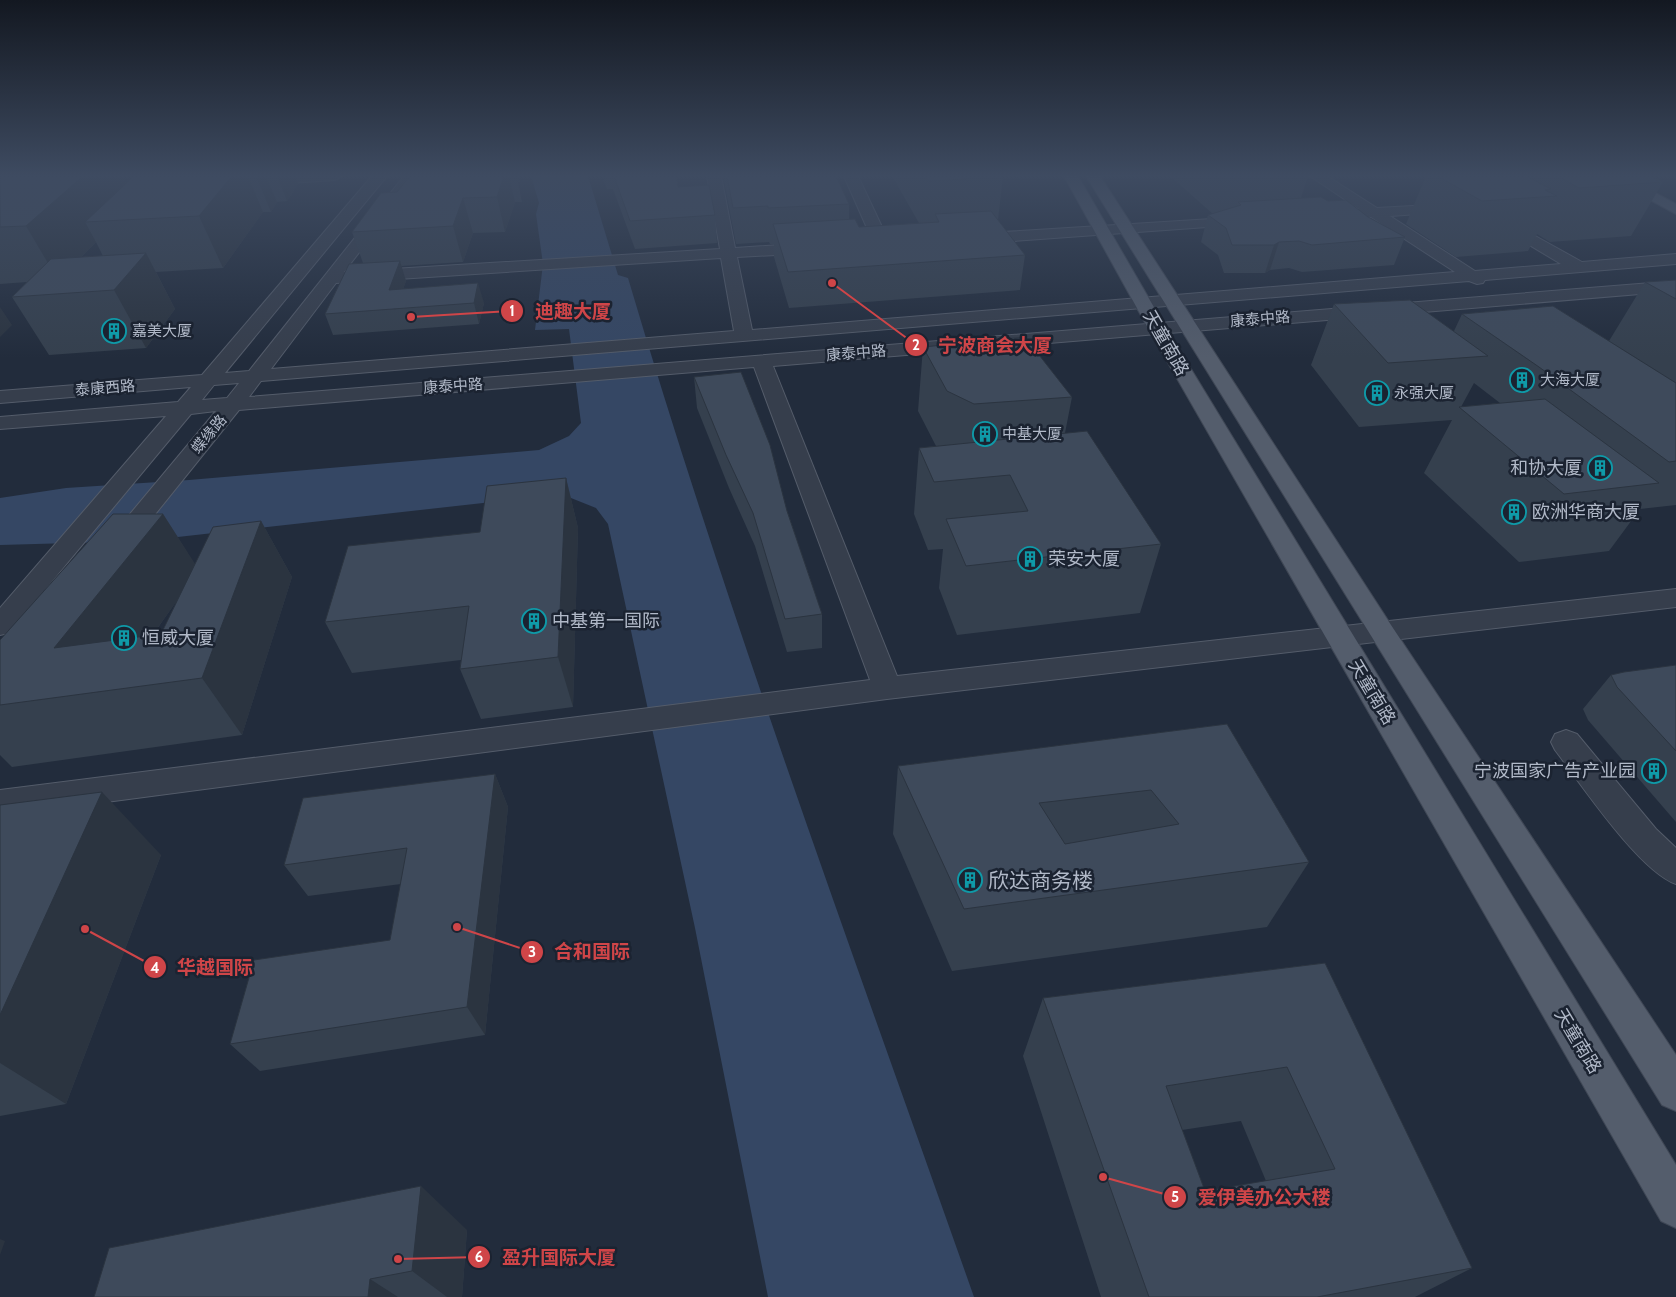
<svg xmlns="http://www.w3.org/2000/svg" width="1676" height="1297" font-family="Cabin,'Noto Sans SC',sans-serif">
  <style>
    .water { fill: #354764 }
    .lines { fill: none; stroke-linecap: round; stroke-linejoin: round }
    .minor-casing { stroke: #545c6a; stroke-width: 2 }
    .major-casing { stroke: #3f4755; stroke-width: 2 }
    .minor { fill: #363e4c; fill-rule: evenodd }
    .major { fill: #545d6c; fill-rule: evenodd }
    .wall { fill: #35404e; fill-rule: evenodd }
    .shaded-wall { fill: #2b3440 }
    .building { fill: #3e4a5b; stroke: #2b3440; fill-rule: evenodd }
    .labels { text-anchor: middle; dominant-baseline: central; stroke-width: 5; stroke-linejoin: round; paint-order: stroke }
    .far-street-label { font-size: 15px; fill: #b1b9c8; stroke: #1b2331 }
    .far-poi-label { font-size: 15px; fill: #b1b9c8; stroke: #1b2331; text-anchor: start }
    .street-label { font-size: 18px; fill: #b1b9c8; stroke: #1b2331 }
    .poi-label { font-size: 18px; fill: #b1b9c8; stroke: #1b2331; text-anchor: start }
    .near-poi-label { font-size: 21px; fill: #b1b9c8; stroke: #1b2331; text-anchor: start }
    .leader { fill: none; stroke: #cf4548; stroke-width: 2 }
    .callout-dot { fill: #cf4548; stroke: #1b2331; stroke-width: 2 }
    .mark-label { font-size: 15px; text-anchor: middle; font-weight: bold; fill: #fff }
    .callout-label { font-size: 19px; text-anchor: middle; font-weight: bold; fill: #cf4548; stroke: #1b2331; stroke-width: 5; stroke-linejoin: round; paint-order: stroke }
  </style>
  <rect width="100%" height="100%" fill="#222c3c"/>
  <path class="water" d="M531 176H588L618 275 628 278C730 622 855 959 974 1297H768L695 928 608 524 596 508 566 496 537 497 142 541 0 545V498L66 488 189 480 539 450 569 436 581 423 569 329 535 330 543 264 536 214 539 203Z"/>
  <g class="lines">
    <defs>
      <g id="minor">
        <polygon points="342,176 335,180 259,185 252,181 254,178 266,176"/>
        <path d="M372 176H387L225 373 249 371 404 176H418L344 272 720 249 707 176H721L735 248 812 243 818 245 820 248 818 251 812 253 737 257 752 330 1455 272 1371 217 1321 219 1319 216 1321 213 1359 209 1310 176H1327L1377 208 1448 204 1453 205 1455 208 1453 211 1448 212 1390 216 1475 271 1561 264 1496 225 1493 222 1496 219 1501 217 1582 262 1676 254V264L1485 280 1483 283 1477 284 1469 281 261 381 249 397 1676 281V291L773 366 897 676 1676 589V607L887 699 0 816V790L870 680 754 367 239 410 128 548 119 551 110 548 107 543 110 538 216 411 191 414 9 633 0 635V608L166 416 0 429V417L178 402 191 387 0 403V391L202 375ZM721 258 734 331 271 369 336 283ZM239 383 227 398 202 400 214 385Z"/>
        <polygon points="844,176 858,176 890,244 888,247 876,247 874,244"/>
        <polygon points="1244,217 1249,218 1251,221 1249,224 972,244 967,242 964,239 967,236 972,234"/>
        <path d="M1566 730 1577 734 1656 829 1676 848V884C1639 871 1581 784 1555 750L1551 742 1555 734Z"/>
      </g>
      <g id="major">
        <polygon points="1064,176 1078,176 1166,328 1676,1165 1676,1228 1661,1221 1148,328"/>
        <polygon points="1086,176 1100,176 1391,625 1676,1055 1676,1111 1662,1105"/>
        <polygon points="1606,176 1624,176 1676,204 1676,214"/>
      </g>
    </defs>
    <use href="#minor" class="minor-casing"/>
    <use href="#major" class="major-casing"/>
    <use href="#minor" class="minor"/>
    <use href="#major" class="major"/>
  </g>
  <g class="wall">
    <path d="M0 176H123L126 183 134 176H295L298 184 287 201 277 202 271 212H263L223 268 156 272 175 309 146 348 49 355 12 297 27 282 0 284ZM96 242 103 256 81 257Z"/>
    <polygon points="410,176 519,176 520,182 518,182 522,202 515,202 505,232 473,233 463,262 401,266 406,281 403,289 484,303 479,324 333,335 325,314 363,263 352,232 397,192"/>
    <polygon points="602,176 677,176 678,187 715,215 717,243 635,249 613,189 607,189"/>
    <polygon points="723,176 836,176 849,204 849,219 859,227 919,223 892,176 1003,176 998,220 1025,255 1020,290 789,308 774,257 774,244 770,244 769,242 736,244"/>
    <polygon points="1170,176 1308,176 1301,198 1328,201 1368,217 1405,237 1394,265 1302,272 1289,268 1270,270 1265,273 1224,273 1218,255 1201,242 1208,215 1213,214"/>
    <polygon points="1426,176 1651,176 1663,182 1631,236 1550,242 1537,234 1528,251 1456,257 1406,224"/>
    <path d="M1676 280V505L1640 509 1609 551 1519 562 1424 473 1452 420 1359 427 1311 365 1334 304 1454 331 1462 314 1609 341 1645 282ZM1474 383 1500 403 1461 407Z"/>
    <polygon points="923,347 1072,397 1065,433 1161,544 1140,613 957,635 939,588 943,549 928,550 914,514 919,448 936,446 918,411"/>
    <polygon points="694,377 787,511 822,614 822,648 787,652 755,546 729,488 697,408"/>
    <polygon points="566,478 578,528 573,707 481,719 460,669 461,660 352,673 325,622 480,532"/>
    <path d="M163 514 195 565 261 521 292 577 242 735 12 767 0 755V705ZM178 599 161 634 152 636Z"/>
    <polygon points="1676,665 1676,822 1588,720 1583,709 1611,675"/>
    <polygon points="1227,724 1309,862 1267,927 952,971 893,834 898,766"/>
    <polygon points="495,774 508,807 485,1035 260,1071 230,1044 390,940 401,884 308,896 284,865"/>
    <polygon points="0,805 161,855 66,1104 0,1116"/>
    <path d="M1325 963 1472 1268 1415 1297H1101L1023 1056 1043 998ZM1241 1121 1266 1181 1205 1191 1182 1130Z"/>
    <polygon points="467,1230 462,1297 94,1297"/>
  </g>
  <g class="shaded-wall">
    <polygon points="83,176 123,176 136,202 85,222 96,242 58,280 26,226"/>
    <polygon points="232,176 248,176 263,212 223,268 199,216"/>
    <polygon points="256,176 266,176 277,202 271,212"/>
    <polygon points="277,176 295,176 298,184 287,201"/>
    <polygon points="504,176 509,176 515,202 505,232 497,197"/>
    <polygon points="463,198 473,233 463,262 453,226"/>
    <polygon points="1279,242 1270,270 1265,273 1274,245"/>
    <polygon points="146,253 175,309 146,348 114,290"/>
    <polygon points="400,261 406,281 395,310 389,290"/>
    <polygon points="478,283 484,303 479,324 474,303"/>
    <polygon points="0,307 12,325 0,337"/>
    <polygon points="566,478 578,528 573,707 558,657"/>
    <polygon points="163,514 199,570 113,690 54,648"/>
    <polygon points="261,521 292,577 242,735 202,678"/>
    <polygon points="495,774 508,807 485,1035 467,1007"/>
    <polygon points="102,792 161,855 66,1104 0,1063 0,1015"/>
    <polygon points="421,1186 467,1230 462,1297 447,1297 412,1271"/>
    <polygon points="0,1239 5,1241 0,1255"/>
    <polygon points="370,1279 398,1297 368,1297"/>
  </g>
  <g class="building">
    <polygon points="0,176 83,176 26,226 0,227"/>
    <polygon points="134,176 232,176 199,216 85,222"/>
    <polygon points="410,176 504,176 497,197 463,198 453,226 352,232 381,193 397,192"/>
    <polygon points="614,176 677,176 678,187 709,185 715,215 630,221"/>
    <polygon points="727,176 836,176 849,204 768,208 768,206 733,208"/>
    <polygon points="926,176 983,176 984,178 929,181"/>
    <polygon points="1437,176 1526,176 1551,189 1545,190 1557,196 1482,201"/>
    <polygon points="1558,176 1651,176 1663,182 1579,188"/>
    <polygon points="1321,197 1328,201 1346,200 1368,217 1405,237 1312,245 1299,241 1279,242 1274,245 1232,245 1226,228 1208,215 1241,205 1238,202"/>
    <polygon points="991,211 1025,255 788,272 773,224 855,219 859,227 939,222 935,214"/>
    <polygon points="146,253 114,290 12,297 51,259"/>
    <polygon points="400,261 389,290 478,283 474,303 325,314 349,264"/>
    <polygon points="1676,280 1676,299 1645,282"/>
    <polygon points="1410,300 1488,356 1388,363 1334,304"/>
    <polygon points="1553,306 1676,383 1676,461 1669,462 1539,367 1462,314"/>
    <polygon points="1025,337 1072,397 974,404 947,391 923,347"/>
    <polygon points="741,372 770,445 787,511 822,614 785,619 753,513 726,455 694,377"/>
    <polygon points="1545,399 1659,483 1564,494 1459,407"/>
    <polygon points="1087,431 1161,544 966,566 946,519 1028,511 1010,475 934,482 919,448"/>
    <polygon points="566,478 558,657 460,669 469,606 325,622 348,546 480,532 487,486"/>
    <polygon points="113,514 163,514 54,648 161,634 213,527 261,521 202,678 0,705 0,640"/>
    <polygon points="1676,665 1676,751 1617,687 1611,675 1624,672"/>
    <path d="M1227 724 1309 862 964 909 898 766ZM1151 790 1179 824 1065 844 1039 803Z"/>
    <polygon points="495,774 467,1007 230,1044 254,960 390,940 407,848 284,865 303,798"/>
    <polygon points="102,792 0,1015 0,805"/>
    <path d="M1325 963 1472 1268 1317 1297H1149L1043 998ZM1287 1067 1335 1169 1205 1191 1166 1086Z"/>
    <polygon points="421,1186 412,1271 370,1279 368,1297 94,1297 109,1248"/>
  </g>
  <linearGradient id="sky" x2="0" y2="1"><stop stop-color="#131821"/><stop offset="0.49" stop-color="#3e4b61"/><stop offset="1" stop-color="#3e4b61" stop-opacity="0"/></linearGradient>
  <rect width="1676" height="358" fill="url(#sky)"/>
  <defs>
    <symbol id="building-ring" viewBox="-11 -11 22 22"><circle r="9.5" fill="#1b2331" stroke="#0f9aa8" stroke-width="1.5"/><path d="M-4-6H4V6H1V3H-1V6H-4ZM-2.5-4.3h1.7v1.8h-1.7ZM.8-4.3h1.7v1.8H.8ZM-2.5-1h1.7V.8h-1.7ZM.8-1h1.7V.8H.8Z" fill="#0f9aa8"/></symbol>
  </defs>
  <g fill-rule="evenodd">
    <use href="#building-ring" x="100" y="317" width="28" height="28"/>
    <use href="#building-ring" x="1508" y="366" width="28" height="28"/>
    <use href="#building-ring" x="1363" y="379" width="28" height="28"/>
    <use href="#building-ring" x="971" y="420" width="28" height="28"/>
    <use href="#building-ring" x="1586" y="454" width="28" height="28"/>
    <use href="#building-ring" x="1500" y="498" width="28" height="28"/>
    <use href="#building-ring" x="1016" y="545" width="28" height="28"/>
    <use href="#building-ring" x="520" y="607" width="28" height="28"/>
    <use href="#building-ring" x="110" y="624" width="28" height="28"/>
    <use href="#building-ring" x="1640" y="757" width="28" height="28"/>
    <use href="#building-ring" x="956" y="866" width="28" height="28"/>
  </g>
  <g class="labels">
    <g class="far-street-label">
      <text transform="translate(1260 319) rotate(-5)">康泰中路</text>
      <text transform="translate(856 353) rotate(-5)">康泰中路</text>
      <text transform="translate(453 386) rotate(-4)">康泰中路</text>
      <text transform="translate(105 388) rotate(-5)">泰康西路</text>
      <text transform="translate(209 434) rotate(-50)">蝶缘路</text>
    </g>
    <g class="far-poi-label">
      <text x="132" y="331">嘉美大厦</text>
      <text x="1540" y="380">大海大厦</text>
      <text x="1394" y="393">永强大厦</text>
      <text x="1002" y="434">中基大厦</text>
    </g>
    <g class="street-label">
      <text transform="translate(1166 343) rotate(60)">天童南路</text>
      <text transform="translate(1372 692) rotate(59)">天童南路</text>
      <text transform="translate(1578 1041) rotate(59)">天童南路</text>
    </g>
    <g class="poi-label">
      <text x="1582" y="468" text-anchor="end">和协大厦</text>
      <text x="1532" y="512">欧洲华商大厦</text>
      <text x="1048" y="559">荣安大厦</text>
      <text x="552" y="621">中基第一国际</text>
      <text x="142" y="638">恒威大厦</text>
      <text x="1636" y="771" text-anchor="end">宁波国家广告产业园</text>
    </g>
    <g class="near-poi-label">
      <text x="988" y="880">欣达商务楼</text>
    </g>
  </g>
  <path class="leader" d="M411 317L512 311M832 283L916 345M457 927L532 952M85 929L155 967M1103 1177L1175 1197M398 1259L479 1257"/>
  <g class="callout-dot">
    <circle cx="411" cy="317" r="5"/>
    <circle cx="832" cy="283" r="5"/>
    <circle cx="457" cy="927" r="5"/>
    <circle cx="85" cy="929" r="5"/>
    <circle cx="1103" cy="1177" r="5"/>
    <circle cx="398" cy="1259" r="5"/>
    <circle cx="512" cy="311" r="12"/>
    <circle cx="916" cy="345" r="12"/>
    <circle cx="532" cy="952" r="12"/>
    <circle cx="155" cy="967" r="12"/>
    <circle cx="1175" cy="1197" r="12"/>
    <circle cx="479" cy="1257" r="12"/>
  </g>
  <g class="mark-label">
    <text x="512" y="316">1</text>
    <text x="916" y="350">2</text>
    <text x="532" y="957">3</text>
    <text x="155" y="973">4</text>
    <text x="1175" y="1202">5</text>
    <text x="479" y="1262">6</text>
  </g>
  <g class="callout-label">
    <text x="573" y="318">迪趣大厦</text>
    <text x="995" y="352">宁波商会大厦</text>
    <text x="592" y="958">合和国际</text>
    <text x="215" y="974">华越国际</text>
    <text x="1264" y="1204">爱伊美办公大楼</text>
    <text x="559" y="1264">盈升国际大厦</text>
  </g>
</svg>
